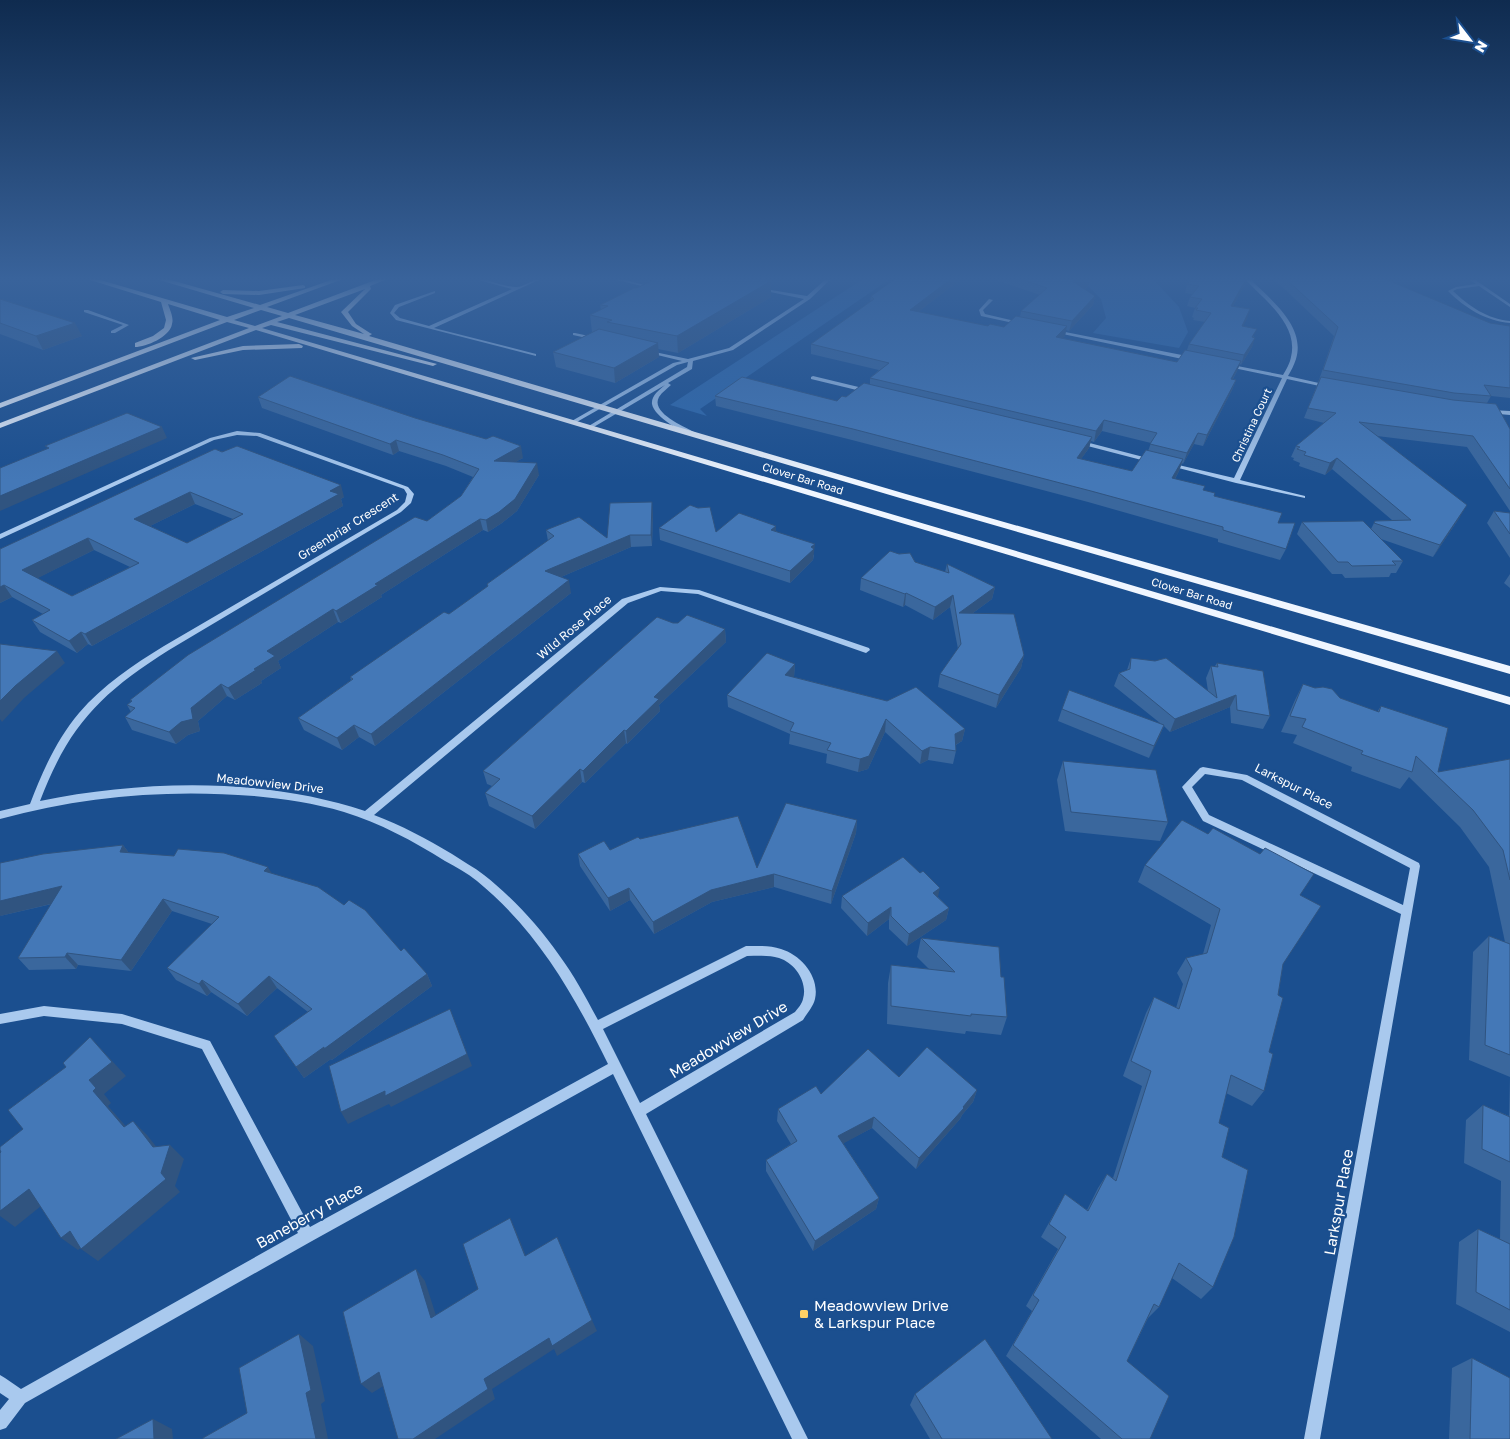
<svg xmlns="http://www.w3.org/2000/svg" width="1510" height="1439" font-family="'Golos Text',sans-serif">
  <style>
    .green { fill: #2e69ad }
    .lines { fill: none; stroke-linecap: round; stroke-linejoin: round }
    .minor { fill: #a9c9ee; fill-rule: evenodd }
    .major { fill: #f0f6ff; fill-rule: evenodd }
    .wall { fill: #3a679d; fill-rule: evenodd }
    .shaded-wall { fill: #305480 }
    .building { fill: #4478b7; stroke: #305480; fill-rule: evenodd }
    .poi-dot { fill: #ffd166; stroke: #1b4f8f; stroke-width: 2 }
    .labels { text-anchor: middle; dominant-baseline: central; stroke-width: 4.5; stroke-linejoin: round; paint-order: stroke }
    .far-street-label { font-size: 11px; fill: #fff; stroke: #1b4f8f }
    .street-label { font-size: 12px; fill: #fff; stroke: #1b4f8f }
    .near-street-label { font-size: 15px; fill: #fff; stroke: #1b4f8f }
    .near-poi-label { font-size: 15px; fill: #fff; stroke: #1b4f8f; text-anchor: start }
  </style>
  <rect width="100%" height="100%" fill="#1b4f8f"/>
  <g class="green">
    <polygon points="863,279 890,279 700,409 707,416 670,405"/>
    <polygon points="1081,279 1153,279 1179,307 1188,332 1179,348 1093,333 1106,318 1101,299"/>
  </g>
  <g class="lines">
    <g class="minor">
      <path d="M475 279C489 279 501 286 515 287 523 288 532 279 541 279L434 328 536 354V356L396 320 390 313 395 305 435 291V293L399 307 394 313 400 318 429 326 512 289Z"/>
      <polygon points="613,279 621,279 656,288 654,289"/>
      <path d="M826 279H831L810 299 733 350 693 361 692 369 668 383 671 385C667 389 662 392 659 397 650 413 685 427 696 433V435C685 435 654 417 652 404 651 396 659 390 665 385L592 428 587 427 687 367 688 362 677 365 575 423 570 422 673 363 682 361 645 352V350L688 359 729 348 804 299 761 290 759 288 807 296Z"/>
      <path d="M1245 279H1250C1270 299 1306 326 1296 359 1294 365 1291 371 1288 376L1332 386 1329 388 1287 379 1240 480 1305 496V498L1236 483 1167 465 1170 463 1234 478 1282 378 1224 366 1227 364 1283 375C1286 370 1290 363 1291 357 1299 324 1264 300 1245 279Z"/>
      <path d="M1469 279H1474L1510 304V307L1479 286 1457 289 1453 291C1469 306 1487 319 1510 321V323C1486 321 1465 308 1448 291L1456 287 1476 284Z"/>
      <polygon points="989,299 993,300 983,310 985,314 1023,323 1023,325 981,316 979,310"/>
      <polygon points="84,310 88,310 129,325 115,333 111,333 111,331 123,325 84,312"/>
      <polygon points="1055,330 1192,357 1195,359 1192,361 1053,332 1053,330"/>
      <polygon points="575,333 598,338 598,339 596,340 573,335 573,333"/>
      <polygon points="813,376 871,390 872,391 869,393 811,379 811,377"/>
      <polygon points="1490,410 1510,411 1510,415 1488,413 1488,411"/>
      <path d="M237 431 260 433 408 487 414 494 411 503 401 512 169 650C101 693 69 725 40 801 143 780 264 777 365 811L622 599 660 587 699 590 869 648 870 650 866 653 863 652 698 594 661 591 628 603 374 815C401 825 427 839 452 854 462 861 474 867 484 875 512 897 538 925 559 955 574 975 586 998 598 1020L746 946C758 946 770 945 781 949 801 955 820 977 815 999 813 1007 807 1013 803 1020L646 1114 808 1439H792L613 1074 312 1241 25 1403 6 1428 0 1430V1410L9 1399 0 1393V1375L5 1378 21 1389 298 1233 202 1049 122 1024 44 1016 0 1024V1014L44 1006 122 1014 210 1041 310 1227 608 1064C574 995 538 931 477 881 467 873 456 867 445 861 413 841 380 823 344 812 314 803 285 799 254 796 168 789 84 796 0 819V811L30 804C42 772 57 739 79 713 103 685 133 665 164 646L397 510 405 502 407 494 404 489 257 436 237 435 214 440 0 539V534L210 438ZM747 956C758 956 769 955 779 958 795 963 808 982 803 999 802 1004 798 1008 795 1012L640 1103 603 1029Z"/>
      <polygon points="1078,440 1155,460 1156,461 1153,463 1076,443 1076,441"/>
      <path d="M1203 767 1247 775 1419 863 1420 866 1320 1439H1304L1401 914 1203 821 1182 787 1200 768ZM1205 774 1242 780 1410 868 1403 905 1209 815 1192 787Z"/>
    </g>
    <g class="major">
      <path d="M87 279H97L227 317 254 308 156 279H167L260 305 334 279H343L267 307 288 313 378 279H387L370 286 371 289 348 312 356 324 370 333 372 334 369 336 906 494 1510 666V674L900 498 289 318 277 322 437 364 433 366 271 325 262 328 1510 697V705L256 330 0 428V423L249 328 227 322 0 408V403L220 320 168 304C170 310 174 318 172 324 170 337 146 347 135 347V343L153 336 164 328 166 320 161 302ZM365 289 341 312 352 326 364 334 295 315ZM261 310 282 316 255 326 234 320Z"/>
      <polygon points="303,285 305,286 305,288 259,295 223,294 220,292 223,290 259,291"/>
      <polygon points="299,344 303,346 302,348 243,350 195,360 191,358 243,346"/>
    </g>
  </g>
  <g class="wall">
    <path d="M961 279 918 312 988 326 1004 327 1020 317 1021 311 1040 295 993 279H1091L1087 288 1084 289 1095 296 1093 305 1069 331 1066 330 1065 336 1062 338 1177 362 1187 350 1189 344 1205 322 1193 320 1194 318 1192 317 1195 308 1187 306 1190 297 1192 294 1185 293 1187 284 1246 283 1233 306 1250 309 1243 326 1254 337 1252 347 1241 365 1240 364 1237 371 1233 379 1236 380 1232 390 1203 446 1194 444 1183 464 1182 463 1179 471 1175 479 1204 491 1278 523 1286 549 1280 560 1218 542V539L1088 502 852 440 716 406 715 396 837 401 846 397 870 384V378L879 370 811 354V344L870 302 871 296ZM1102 431 1151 443 1148 451 1132 471 1081 459 1089 448 1091 441 1094 442Z"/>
    <polygon points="1274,279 1391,279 1390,281 1389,281 1490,323 1510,326 1510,398 1491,396 1487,403 1510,429 1510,511 1467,447 1377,436 1460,517 1433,557 1381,539 1403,561 1396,573 1391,573 1389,577 1345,578 1342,574 1332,574 1297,534 1302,522 1371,529 1375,521 1392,520 1332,469 1325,475 1299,466 1300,463 1293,460 1294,458 1291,457 1296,446 1324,423 1304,418 1319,380 1334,336"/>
    <polygon points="766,280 771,297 678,353 658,349 659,357 615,383 556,367 553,352 593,332 592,332 590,315 601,310 600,305 637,288"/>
    <polygon points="0,299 82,336 43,350 0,334"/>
    <polygon points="258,397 523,458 515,462 539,475 517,511 502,523 488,532 483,530 381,595 382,597 341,623 338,622 278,661 281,668 261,681 262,683 235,700 227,696 198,721 200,731 188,735 176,744 132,730 125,717 131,712 127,705 131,702 130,700 427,521 461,496 473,477 446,466 399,451 393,455 262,408"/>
    <path d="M215 449 344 497 341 499 343 506 92 646 88 644 77 653 40 632 32 620 43 614 12 597 0 603V549ZM195 504 233 519 187 543 150 526ZM94 550 130 567 72 596 37 578Z"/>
    <polygon points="1494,511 1510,513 1510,558 1487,523"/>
    <polygon points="653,514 652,546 631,547 561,577 571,593 375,746 359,737 342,750 304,730 298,718 351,680 350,677 449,614 488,587 487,584 548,541 546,530 607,538"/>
    <polygon points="659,528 716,532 776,531 814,555 813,560 790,583 660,540"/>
    <polygon points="915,562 945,572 947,564 995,587 992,599 973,613 1024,655 1021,668 996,708 938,687 940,674 958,649 950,607 933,620 905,605 903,607 860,590 861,578"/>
    <polygon points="1510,574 1510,588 1504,583"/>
    <polygon points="673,623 725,629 726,642 659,705 660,711 627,744 626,743 585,783 582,782 535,829 489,806 485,793 492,786 487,784 483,771"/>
    <polygon points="1131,658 1208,691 1206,678 1211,666 1215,666 1217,663 1270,716 1263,729 1231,723 1230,707 1170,732 1164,726 1149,758 1058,721 1062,709 1160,723 1114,686 1119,673 1127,670"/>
    <polygon points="795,664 794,677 887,701 965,729 962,741 956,745 956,751 953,764 928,760 920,764 885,732 868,769 858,772 826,763 827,754 789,744 790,734 728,707 727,695"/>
    <polygon points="1303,684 1377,712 1381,706 1438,772 1510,759 1510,1332 1456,1304 1459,1242 1478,1229 1500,1239 1501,1181 1464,1163 1466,1120 1483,1105 1509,1116 1510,1077 1469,1060 1473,952 1489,936 1505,942 1489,867 1460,827 1409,777 1400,789 1351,771 1352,767 1293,743 1297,735 1281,732 1295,700"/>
    <polygon points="1063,761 1168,822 1160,841 1065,831 1057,780"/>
    <polygon points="857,820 856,833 831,904 774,887 712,902 654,934 630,900 610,911 580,866 578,854 610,850 640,839 757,868"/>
    <polygon points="123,845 129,853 272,873 401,951 427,974 432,986 332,1060 331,1059 304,1078 274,1036 308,1012 277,988 247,1016 211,992 207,996 176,980 167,968 212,924 172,911 131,971 78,965 76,969 29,970 18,958 52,904 0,916"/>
    <polygon points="1145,865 1300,895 1283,964 1269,1052 1264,1091 1252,1106 1226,1093 1219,1123 1222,1157 1213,1287 1201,1299 1172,1278 1159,1307 1148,1318 1127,1361 1150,1439 1101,1439 1006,1356 1032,1311 1026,1306 1058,1249 1041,1237 1065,1194 1087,1210 1098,1188 1107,1174 1113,1178 1142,1086 1123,1076 1146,1013 1154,997 1176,1008 1183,984 1177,973 1186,958 1203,954 1211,925 1138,882"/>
    <polygon points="842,896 938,897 949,908 946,920 907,946 889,929 889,919 867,936 841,908"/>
    <polygon points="921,938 1001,977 1007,1017 1001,1035 966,1031 965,1034 887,1024 888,983 891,965 929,969 917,957"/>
    <polygon points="899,1077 977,1090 973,1102 962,1115 960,1119 916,1169 872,1128 843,1143 879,1198 876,1209 813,1251 766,1171 766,1160 791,1144 777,1121 778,1109 821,1094"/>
    <polygon points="1472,1358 1510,1439 1449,1439 1452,1368"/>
    <polygon points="915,1394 1052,1439 930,1439 910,1405"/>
  </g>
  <g class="shaded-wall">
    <polygon points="951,279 961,279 909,319 910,310"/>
    <polygon points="1091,279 1087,288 1070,290 1072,281"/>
    <polygon points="1246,279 1248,279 1246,283 1228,315 1231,306"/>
    <polygon points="771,281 771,297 678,353 677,336"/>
    <polygon points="1095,296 1093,305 1069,331 1072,321"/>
    <polygon points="1250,309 1247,319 1238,336 1242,326"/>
    <polygon points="75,323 82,336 43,350 36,336"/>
    <polygon points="1067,326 1065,336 1054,347 1056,337"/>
    <polygon points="1255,338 1252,347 1241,365 1244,355"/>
    <polygon points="658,343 659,357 615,383 614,368"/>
    <polygon points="1241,361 1237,371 1227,389 1231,379"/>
    <polygon points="1236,380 1232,390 1203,446 1207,435"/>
    <polygon points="1104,420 1102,431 1094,442 1096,431"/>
    <polygon points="162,427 167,438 0,511 0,496"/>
    <polygon points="1198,433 1194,444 1183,464 1187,453"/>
    <polygon points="1092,437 1089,448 1074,469 1077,458"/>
    <polygon points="396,440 399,451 393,455 390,444"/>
    <polygon points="521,446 523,458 497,472 494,461"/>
    <polygon points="1337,458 1332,469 1325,475 1330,463"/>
    <polygon points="1183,459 1179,471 1169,490 1172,478"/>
    <polygon points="537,463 539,475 517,511 502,523 488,532 486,520"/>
    <polygon points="341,485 344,497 341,499 343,506 92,646 85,634"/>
    <polygon points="190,492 195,504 140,531 134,519"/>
    <polygon points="652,502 653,514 652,546 651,535"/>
    <polygon points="1467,505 1460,517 1433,557 1440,545"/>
    <polygon points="480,519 483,530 381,595 382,597 341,623 336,611 375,584"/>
    <polygon points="776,526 776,537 771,530"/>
    <polygon points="630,535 631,547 547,583 545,571"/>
    <polygon points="88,538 94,550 30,582 22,570"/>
    <polygon points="815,544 813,560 790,583 790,571"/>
    <polygon points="569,580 571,593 375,746 371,734"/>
    <polygon points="4,585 12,597 0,603 0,587"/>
    <polygon points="995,587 992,599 958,624 959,613"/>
    <polygon points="906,593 905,605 903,607 905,594"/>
    <polygon points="953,595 950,607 933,620 935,607"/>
    <polygon points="333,609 338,622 278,661 281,668 261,681 262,683 235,700 228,688 254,669 267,651"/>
    <polygon points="725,629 726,642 659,705 660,711 627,744 626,731 654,697"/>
    <polygon points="81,632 88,644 77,653 69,641"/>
    <polygon points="57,651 65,663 24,698 2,722 0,719 0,701 15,686"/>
    <polygon points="1024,655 1021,668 996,708 999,695"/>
    <polygon points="795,664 794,677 784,687 785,675"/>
    <polygon points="221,684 227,696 198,721 200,731 188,735 176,744 169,732 191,708"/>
    <polygon points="1236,695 1230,707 1170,732 1175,719"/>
    <polygon points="886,719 885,732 868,769 858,772 860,759"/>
    <polygon points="354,725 359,737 342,750 337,738"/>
    <polygon points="1164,725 1159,738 1149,758 1154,746"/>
    <polygon points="965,729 962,741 952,747 955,734"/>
    <polygon points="624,730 626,743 585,783 583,771"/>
    <polygon points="930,747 928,760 920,764 922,751"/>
    <polygon points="580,769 582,782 535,829 532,816"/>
    <polygon points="857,820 856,833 831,904 832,891"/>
    <polygon points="123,845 132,857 120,852"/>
    <polygon points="268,867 275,879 264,871"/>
    <polygon points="774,874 774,887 712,902 654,934 653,922 711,890"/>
    <polygon points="62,886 72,899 0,916 0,901"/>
    <polygon points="629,888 630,900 610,911 608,898"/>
    <polygon points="940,888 937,901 933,893"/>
    <polygon points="163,899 172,911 131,971 121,960"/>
    <polygon points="891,907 889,919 867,936 868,923"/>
    <polygon points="949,908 946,920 907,946 909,934"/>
    <polygon points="67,953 78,965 76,969 65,957"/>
    <polygon points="427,974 432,986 332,1060 331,1059 304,1078 296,1067"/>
    <polygon points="269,976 277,988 247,1016 238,1004"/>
    <polygon points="202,980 211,992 207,996 199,984"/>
    <polygon points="450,1009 472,1066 391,1107 389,1104 348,1124 341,1112 385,1091"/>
    <polygon points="90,1037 126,1076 104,1094 111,1103 108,1106 139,1141 124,1127 93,1091 89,1080"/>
    <polygon points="977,1090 973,1102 962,1115 960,1119 916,1169 919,1158"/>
    <polygon points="874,1117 872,1128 837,1147 838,1136"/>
    <polygon points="133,1121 147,1135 166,1159 170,1145 184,1159 175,1186 180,1192 98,1261 81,1249 161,1173 153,1147"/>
    <polygon points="29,1189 46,1202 15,1227 0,1216 0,1211"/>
    <polygon points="879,1198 876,1209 813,1251 815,1241"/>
    <polygon points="510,1218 516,1231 531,1269 525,1256"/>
    <polygon points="70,1231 87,1243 78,1250 61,1238"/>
    <polygon points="416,1269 425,1281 440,1328 431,1318"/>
    <polygon points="592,1320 597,1331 557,1356 554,1349 492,1389 495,1399 435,1439 413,1439 484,1379 549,1338"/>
    <polygon points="299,1334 313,1346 325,1401 321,1404 328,1439 316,1439 306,1393"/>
    <polygon points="379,1372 390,1382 372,1393 361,1384"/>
    <polygon points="153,1419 172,1429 173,1439 154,1439"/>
  </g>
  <g class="building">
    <polygon points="655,279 760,279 771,281 677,336 607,322 612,320 590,315 608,306 600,305 634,288 637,288"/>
    <polygon points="895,279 951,279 910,310 988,326 990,324 1004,327 1016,316 1067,326 1056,337 1177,362 1185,350 1241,361 1231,379 1236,380 1207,435 1198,433 1187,453 1150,444 1157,433 1104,420 1096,431 870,378 889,363 811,344 874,299 871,296"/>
    <polygon points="1020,279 1089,279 1072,281 1095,296 1072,321 1021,311 1047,288"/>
    <polygon points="1191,279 1246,279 1231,306 1250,309 1242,326 1257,329 1252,337 1255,338 1244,355 1189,344 1211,313 1196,310 1198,308 1195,308 1202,299 1190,297 1199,286 1187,284"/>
    <polygon points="1286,279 1385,279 1490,323 1510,326 1510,388 1484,385 1491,396 1454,393 1323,370 1338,327"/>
    <polygon points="0,299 75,323 36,336 0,323"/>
    <polygon points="599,329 658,343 614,368 553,352"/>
    <polygon points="290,376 415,418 486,439 493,436 521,446 494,461 537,463 515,499 499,512 486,520 480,519 375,584 378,585 336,611 333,609 267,651 275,656 254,669 256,670 228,688 221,684 191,708 193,719 181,722 169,732 125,717 135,708 127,705 132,701 130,700 188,655 415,517 427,521 461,496 479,469 443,455 396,440 390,444 258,397"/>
    <polygon points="742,377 837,401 842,396 846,397 864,383 1092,437 1077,458 1132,471 1146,450 1183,459 1172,478 1205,486 1203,490 1215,493 1214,496 1282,513 1278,523 1295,523 1286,549 1223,530 1223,527 1091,491 853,429 715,396"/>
    <polygon points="1321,377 1453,400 1496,404 1510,429 1510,489 1473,436 1359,422 1467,505 1440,545 1374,523 1375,521 1411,520 1337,458 1330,463 1304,455 1306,452 1297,449 1300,447 1296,446 1336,413 1308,408"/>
    <polygon points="127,413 162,427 0,496 0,468 49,448 45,446"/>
    <path d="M237 446 341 485 330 491 339 494 85 634 81 632 69 641 32 620 50 610 4 585 0 587V549L215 449 222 452ZM190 492 243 514 187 543 134 519ZM88 538 139 563 72 596 22 570Z"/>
    <polygon points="652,502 651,535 630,535 545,571 569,580 371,734 354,725 337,738 298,718 353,679 350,677 444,612 449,614 488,586 487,584 554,536 546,530 579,517 607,538 610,503"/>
    <polygon points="690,505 698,508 710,507 716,532 739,513 776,526 771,530 815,544 811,547 814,549 790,571 659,528"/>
    <polygon points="1494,511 1510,513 1510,534"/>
    <polygon points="1363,521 1403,561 1392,561 1396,565 1352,566 1348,562 1338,562 1302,522"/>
    <polygon points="890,551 899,554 910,553 915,562 949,573 947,564 995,587 959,613 1014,614 1024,655 999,695 940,674 961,644 953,595 935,607 906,593 905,594 861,578"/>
    <polygon points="687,615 725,629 654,697 659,699 626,731 624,730 583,771 580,769 532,816 485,793 500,779 483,771 657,617 673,623 678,623"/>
    <polygon points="0,644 57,651 15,686 0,701"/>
    <polygon points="767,653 795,664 785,675 887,701 916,687 965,729 955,734 956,751 930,747 922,751 886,719 869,756 860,759 827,750 831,743 790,731 794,723 727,695"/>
    <polygon points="1131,658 1155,661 1166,658 1217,698 1211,666 1218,667 1217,663 1263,671 1270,716 1237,710 1236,695 1175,719 1119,673 1130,669"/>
    <polygon points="1303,684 1315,688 1323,687 1332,689 1340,698 1379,712 1381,706 1448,728 1438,772 1510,759 1510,880 1503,850 1473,810 1416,756 1412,772 1361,754 1363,751 1302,727 1306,719 1290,716"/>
    <polygon points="1069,690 1164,725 1154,746 1062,709"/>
    <polygon points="1063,761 1156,770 1168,822 1071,812"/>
    <polygon points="786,803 857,820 832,891 774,874 711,890 653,922 629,888 608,898 578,854 604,841 610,850 638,837 640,839 738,816 757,868"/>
    <polygon points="1182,820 1208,834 1213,828 1260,854 1265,848 1314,874 1300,895 1321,906 1283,964 1278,995 1283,998 1269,1052 1273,1054 1264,1091 1231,1075 1219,1123 1229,1128 1222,1157 1248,1170 1234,1237 1213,1287 1179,1263 1159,1307 1154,1304 1127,1361 1169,1396 1150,1439 1122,1439 1013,1345 1039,1300 1033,1295 1066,1237 1049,1224 1065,1194 1088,1211 1107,1174 1116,1181 1151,1071 1131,1061 1154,997 1179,1009 1192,969 1186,958 1207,953 1220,909 1145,865"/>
    <polygon points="123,845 120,852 174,856 178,849 224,853 268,867 264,871 318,887 344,905 349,900 365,910 401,951 404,948 427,974 324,1049 324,1047 296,1067 274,1036 312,1009 269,976 238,1004 202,980 199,984 167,968 219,917 163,899 121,960 67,953 65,957 18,958 62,886 0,901 0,863 43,854"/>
    <polygon points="903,857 920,873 923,871 940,888 933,893 949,908 909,934 891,916 891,907 868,923 842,896"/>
    <polygon points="1489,936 1510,944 1510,1055 1485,1045"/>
    <polygon points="921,938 999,947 1001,977 1004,977 1007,1017 971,1014 971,1016 891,1006 891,965 955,972"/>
    <polygon points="450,1009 467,1054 385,1096 385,1091 341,1112 329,1066"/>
    <polygon points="90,1037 112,1062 89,1080 96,1088 93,1091 124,1127 133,1121 153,1147 170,1145 161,1173 166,1179 81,1249 70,1231 61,1238 29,1189 0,1211 0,1153 1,1152 0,1150 0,1147 23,1129 8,1110 66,1067 63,1063"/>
    <polygon points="927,1047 977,1090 963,1107 964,1108 919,1158 874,1117 838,1136 879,1198 815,1241 766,1160 797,1141 778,1109 816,1086 821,1094 868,1049 899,1077"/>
    <polygon points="1483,1105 1510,1117 1510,1162 1482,1149"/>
    <polygon points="510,1218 525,1256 557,1237 592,1320 552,1346 549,1338 484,1379 488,1389 413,1439 398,1439 379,1372 361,1384 343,1312 416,1269 431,1318 478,1289 463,1244"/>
    <polygon points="1478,1229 1510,1244 1510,1310 1476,1292"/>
    <polygon points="299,1334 311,1390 306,1393 316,1439 203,1439 203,1438 247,1413 239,1368"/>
    <polygon points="985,1339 1052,1439 942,1439 915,1394"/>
    <polygon points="1472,1358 1510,1378 1510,1439 1470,1439"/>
    <polygon points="153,1419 154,1439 116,1439"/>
  </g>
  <linearGradient id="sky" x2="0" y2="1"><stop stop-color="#0f2b4f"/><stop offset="0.58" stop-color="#39639b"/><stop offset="1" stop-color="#39639b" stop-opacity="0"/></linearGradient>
  <rect width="1510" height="481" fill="url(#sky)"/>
  <rect class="poi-dot" x="799" y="1309" width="10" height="10" rx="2.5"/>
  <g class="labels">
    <g class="far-street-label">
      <text transform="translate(1251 425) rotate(-65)">Christina Court</text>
      <text transform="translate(803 478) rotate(17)">Clover Bar Road</text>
      <text transform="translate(1192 593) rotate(17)">Clover Bar Road</text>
    </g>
    <g class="street-label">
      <text transform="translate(348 526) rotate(-32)">Greenbriar Crescent</text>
      <text transform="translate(574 627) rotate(-40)">Wild Rose Place</text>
      <text transform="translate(270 783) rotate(6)">Meadowview Drive</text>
      <text transform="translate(1294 786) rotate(27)">Larkspur Place</text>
    </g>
    <g class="near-street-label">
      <text transform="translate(728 1039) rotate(-31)">Meadowview Drive</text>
      <text transform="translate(1338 1202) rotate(-80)">Larkspur Place</text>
      <text transform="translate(309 1215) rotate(-29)">Baneberry Place</text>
    </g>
    <g class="near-poi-label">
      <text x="814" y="1305">Meadowview Drive<tspan x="814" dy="17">&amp; Larkspur Place</tspan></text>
    </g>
  </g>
  <g transform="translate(1470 40) rotate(121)" stroke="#1b4f8f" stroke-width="4" paint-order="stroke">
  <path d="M0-4L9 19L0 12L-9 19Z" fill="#ffffff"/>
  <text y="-8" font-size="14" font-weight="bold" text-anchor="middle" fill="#ffffff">N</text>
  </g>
</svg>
